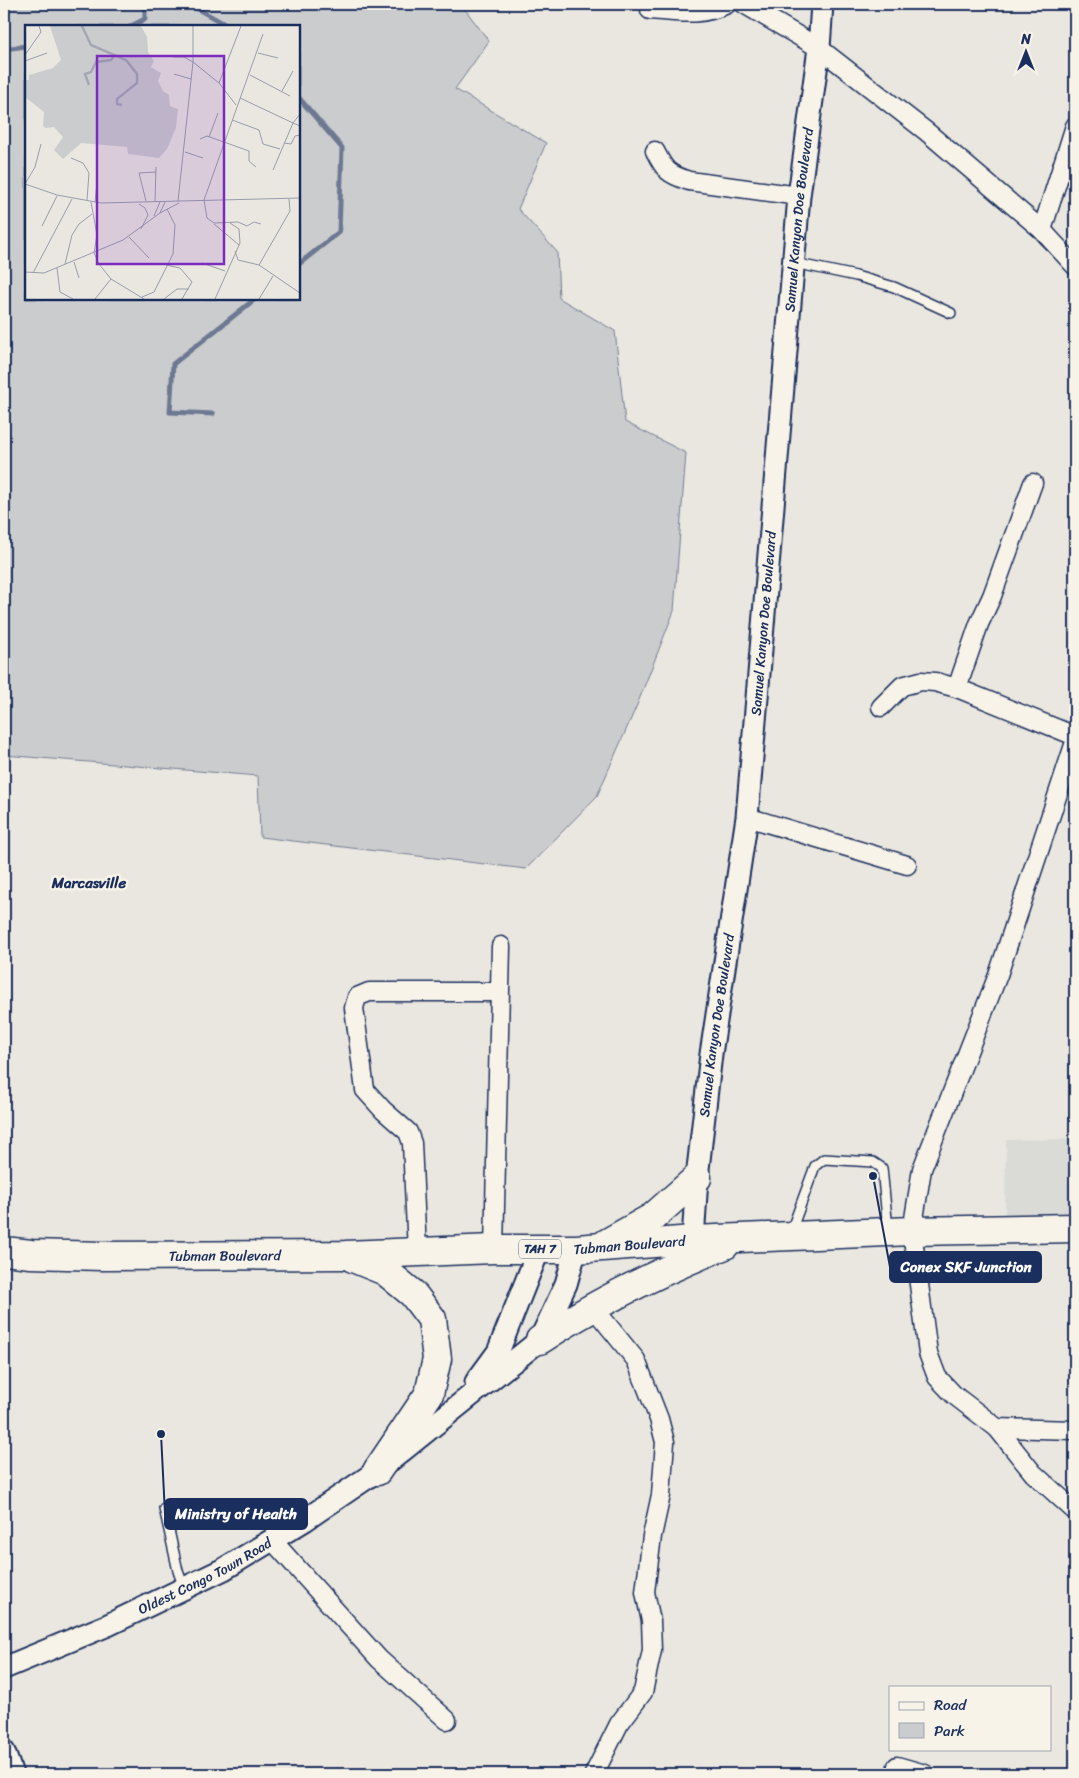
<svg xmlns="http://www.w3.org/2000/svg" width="1079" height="1778" font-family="Sriracha,sans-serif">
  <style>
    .built { fill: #dadad6 }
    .green { fill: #cbcccd; stroke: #737e96; fill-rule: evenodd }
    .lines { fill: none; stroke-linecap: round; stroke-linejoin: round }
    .stream { stroke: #6d7892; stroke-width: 5 }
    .service-casing { stroke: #1b2f5e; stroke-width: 12 }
    .minor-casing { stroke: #1b2f5e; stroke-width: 21 }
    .tertiary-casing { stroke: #1b2f5e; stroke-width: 25 }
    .trunk-casing { stroke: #1b2f5e; stroke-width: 31 }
    .service { stroke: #f7f3e8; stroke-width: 9 }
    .minor { stroke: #f7f3e8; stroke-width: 18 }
    .tertiary { stroke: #f7f3e8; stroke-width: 21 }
    .trunk { stroke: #f7f3e8; stroke-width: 28 }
    .labels { text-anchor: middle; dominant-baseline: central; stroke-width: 5; stroke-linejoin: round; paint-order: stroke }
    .shield { fill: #f7f3e8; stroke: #5d6a87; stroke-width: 1 }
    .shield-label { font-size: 12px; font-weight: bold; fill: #1b2f5e }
    .street-label { font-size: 14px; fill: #1b2f5e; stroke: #f7f3e8 }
    .neighbourhood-label { font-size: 15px; font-weight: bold; fill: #1b2f5e; stroke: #f7f3e8 }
    .inset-river { fill: none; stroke: #a3a8b4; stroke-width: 2.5 }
    .inset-road { fill: none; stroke: #979dac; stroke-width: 1 }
    .view { fill: #7b2cbf; fill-opacity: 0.15; stroke: #7b2cbf; stroke-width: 2.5 }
    .inset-edge { fill: none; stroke: #1b2f5e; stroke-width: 2.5 }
    .leader { fill: none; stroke: #1b2f5e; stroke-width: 2 }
    .callout-dot { fill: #1b2f5e; stroke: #f7f3e8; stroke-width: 2 }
    .callout { fill: #1b2f5e; stroke: #1b2f5e; stroke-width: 2 }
    .callout-label { font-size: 15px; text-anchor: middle; font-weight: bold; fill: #fff }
  </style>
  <rect width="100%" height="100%" fill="#eae7e0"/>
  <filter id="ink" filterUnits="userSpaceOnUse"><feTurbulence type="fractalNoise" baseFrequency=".02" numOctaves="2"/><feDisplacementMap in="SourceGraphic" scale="10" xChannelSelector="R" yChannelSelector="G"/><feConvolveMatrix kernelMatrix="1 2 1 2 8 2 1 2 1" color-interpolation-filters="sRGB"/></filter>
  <g filter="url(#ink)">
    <polygon class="built" points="1075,1139 1075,1215 1005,1218 1006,1140"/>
    <path class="green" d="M4 4H461L489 41 455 89 546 143 518 209 557 252 559 298 615 331 625 422 686 453 674 611 637 705 597 796 526 869 260 837 258 776 4 755ZM26 26H299V299H26Z"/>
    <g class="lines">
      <g class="stream">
        <polyline points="189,4 228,26"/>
        <polyline points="131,26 145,19 145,4"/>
        <polyline points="4,49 26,46"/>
        <polyline points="299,98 342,148 339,232 299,264"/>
        <polyline points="213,414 170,412 173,364 255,299"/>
      </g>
      <defs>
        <g id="service">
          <polyline points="794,263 856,276 894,287 951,313"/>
          <polyline points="791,1231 815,1166 824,1159 873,1162 882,1168 888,1229"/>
          <polyline points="164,1508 178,1571 184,1588"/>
        </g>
        <g id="minor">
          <polyline points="744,4 819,48 927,132 1042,230 1075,266"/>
          <path d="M650 10C678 12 701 17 727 4"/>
          <path d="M655 151C665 171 668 174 689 181L799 196"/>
          <polyline points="1042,230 1075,126"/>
          <polyline points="957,688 979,624 992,596 1033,483"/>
          <polyline points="881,707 902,686 921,681 935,682 957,688 1075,736"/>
          <polyline points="1075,742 998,975 922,1169 912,1231 928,1353 937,1377 954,1395 997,1428 1075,1430"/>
          <polyline points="747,817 907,865"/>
          <polyline points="494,1249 501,946"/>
          <polyline points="417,1252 412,1143 408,1132 383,1110 365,1090 354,1008 357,997 369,992 499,992"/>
          <polyline points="593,1307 636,1360 659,1419 665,1442 661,1495 652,1536 645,1592 651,1621 652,1650 643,1692 619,1724 594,1774"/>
          <polyline points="997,1428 1033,1473 1075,1511"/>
          <polyline points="272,1540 379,1659 447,1720"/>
          <polyline points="897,1766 925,1774"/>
        </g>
        <g id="tertiary">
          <path id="s1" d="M693 1240 697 1178 711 1054 747 817 799 196 819 48 822 4"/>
          <polyline points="476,1382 498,1352 539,1249"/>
          <path id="s2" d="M4 1668 108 1625 224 1569 305 1520 377 1471 540 1340 566 1284 576 1249"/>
          <polyline points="4,1752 12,1774"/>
        </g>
        <g id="trunk">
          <polyline points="607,1243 653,1217 697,1178"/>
          <path id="s3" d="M4 1251 31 1254 102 1256 345 1255 494 1249H576L693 1240 912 1231 1075 1228"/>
          <polyline points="353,1258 385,1271 413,1294 432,1319 437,1359 429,1394 377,1471"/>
          <path d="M540 1340C598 1301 661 1271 725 1245"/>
        </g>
      </defs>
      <use href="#service" class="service-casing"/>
      <use href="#minor" class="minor-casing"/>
      <use href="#tertiary" class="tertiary-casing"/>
      <use href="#trunk" class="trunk-casing"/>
      <use href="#service" class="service"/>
      <use href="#minor" class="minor"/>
      <use href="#tertiary" class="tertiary"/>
      <use href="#trunk" class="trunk"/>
    </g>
  </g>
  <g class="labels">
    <rect class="shield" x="519" y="1239.5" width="42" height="19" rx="4"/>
    <g class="shield-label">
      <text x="540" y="1249">TAH 7</text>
    </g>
    <g class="street-label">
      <text stroke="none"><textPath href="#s1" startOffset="1026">Samuel Kanyon Doe Boulevard</textPath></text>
      <text stroke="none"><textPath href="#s1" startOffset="621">Samuel Kanyon Doe Boulevard</textPath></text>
      <text stroke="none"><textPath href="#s1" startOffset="216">Samuel Kanyon Doe Boulevard</textPath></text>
      <text stroke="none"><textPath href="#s3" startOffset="626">Tubman Boulevard</textPath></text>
      <text stroke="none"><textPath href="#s3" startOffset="221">Tubman Boulevard</textPath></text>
      <text stroke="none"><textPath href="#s2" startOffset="221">Oldest Congo Town Road</textPath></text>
    </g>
    <g class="neighbourhood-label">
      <text x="89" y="883">Marcasville</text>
    </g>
  </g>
  <g transform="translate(25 25)">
    <rect width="275" height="275" fill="#eae7e0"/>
    <path d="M25 1H116L122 12 123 27 129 36 126 42 136 48 133 56 138 66 144 70 145 81 153 84 151 103 142 124 134 133 103 129 102 122 56 118 38 134 29 125 38 112 29 102 21 103 18 101 19 87 0 72V55H4V50L28 43 36 35Z" fill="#cbcccd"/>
    <path class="inset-river" d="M57 1 66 20 101 35 112 49V58L92 74V79L97 80M64 60 60 49 66 47 71 37 86 35 89 31"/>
    <path class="inset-road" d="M233 28 253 33M0 30 16 7 14 1M148 32H159L168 37 194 58 211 80M0 36 22 28M149 49 166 54M225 50 265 71M194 58 216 1M257 66 268 46M215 73 268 98 248 145M275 89 268 98 275 101M207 95 234 105 238 119 255 124M184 112 193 88M175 114 182 111 224 126V136L231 142M259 118 266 119 270 111 275 110M160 127 178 133M46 133 58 138 64 148 62 175M0 159 10 142 16 119M0 159 32 170 76 178 275 173M264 174 265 186 234 240 275 268M121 176 114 148 131 147M153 176 168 37V1M66 177 72 210 69 228 74 239 86 254 119 274M70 177 72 157M130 177 131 142M114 179 120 183 123 190 116 204M135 188 154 178M129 191 135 177M189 199 214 220M236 199 229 197 222 201 213 197 189 198 182 193 179 175 238 9M17 201 32 171M104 212 124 233M210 226 213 235 234 240M49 237 54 253M177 238 200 246M40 239 47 210 54 199 67 189M141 240 155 243 167 257 157 274M32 243 35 267 48 274M0 247 19 248 98 215 135 188 140 177M8 248 47 174M117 272 129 267 148 229 150 200 142 184M70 274 86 254M139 274 152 264H164M190 274 215 218 214 204 205 198M234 274 248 251"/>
    <path class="view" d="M72 31H199V239H72Z"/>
    <rect width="275" height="275" class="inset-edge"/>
  </g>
  <path class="leader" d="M873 1176L890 1267M161 1434L165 1514"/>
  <g class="callout-dot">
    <circle cx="873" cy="1176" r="5"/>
    <circle cx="161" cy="1434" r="5"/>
  </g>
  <g class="callout">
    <rect x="890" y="1252" width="151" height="30" rx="5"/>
    <rect x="165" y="1499" width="142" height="30" rx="5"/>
  </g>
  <g class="callout-label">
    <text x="966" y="1272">Conex SKF Junction</text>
    <text x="236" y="1519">Ministry of Health</text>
  </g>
  <rect width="1079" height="1778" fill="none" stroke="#f7f3e8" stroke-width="20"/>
  <rect x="10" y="10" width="1059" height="1758" fill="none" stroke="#1b2f5e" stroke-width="2" filter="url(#ink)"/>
  <rect x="889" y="1686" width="162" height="65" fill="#f7f3e8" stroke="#9fa5b1"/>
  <rect x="899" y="1702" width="25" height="8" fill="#f7f3e8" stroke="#9fa5b1"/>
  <text x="934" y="1710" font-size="15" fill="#1b2f5e">Road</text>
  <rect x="899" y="1723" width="25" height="15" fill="#cbcccd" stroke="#9fa5b1"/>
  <text x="934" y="1736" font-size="15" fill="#1b2f5e">Park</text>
  <g transform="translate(1026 52)" stroke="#f7f3e8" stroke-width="4" paint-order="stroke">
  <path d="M0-4L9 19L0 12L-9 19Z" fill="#1b2f5e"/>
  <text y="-8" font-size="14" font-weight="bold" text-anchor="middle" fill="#1b2f5e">N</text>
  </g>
</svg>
